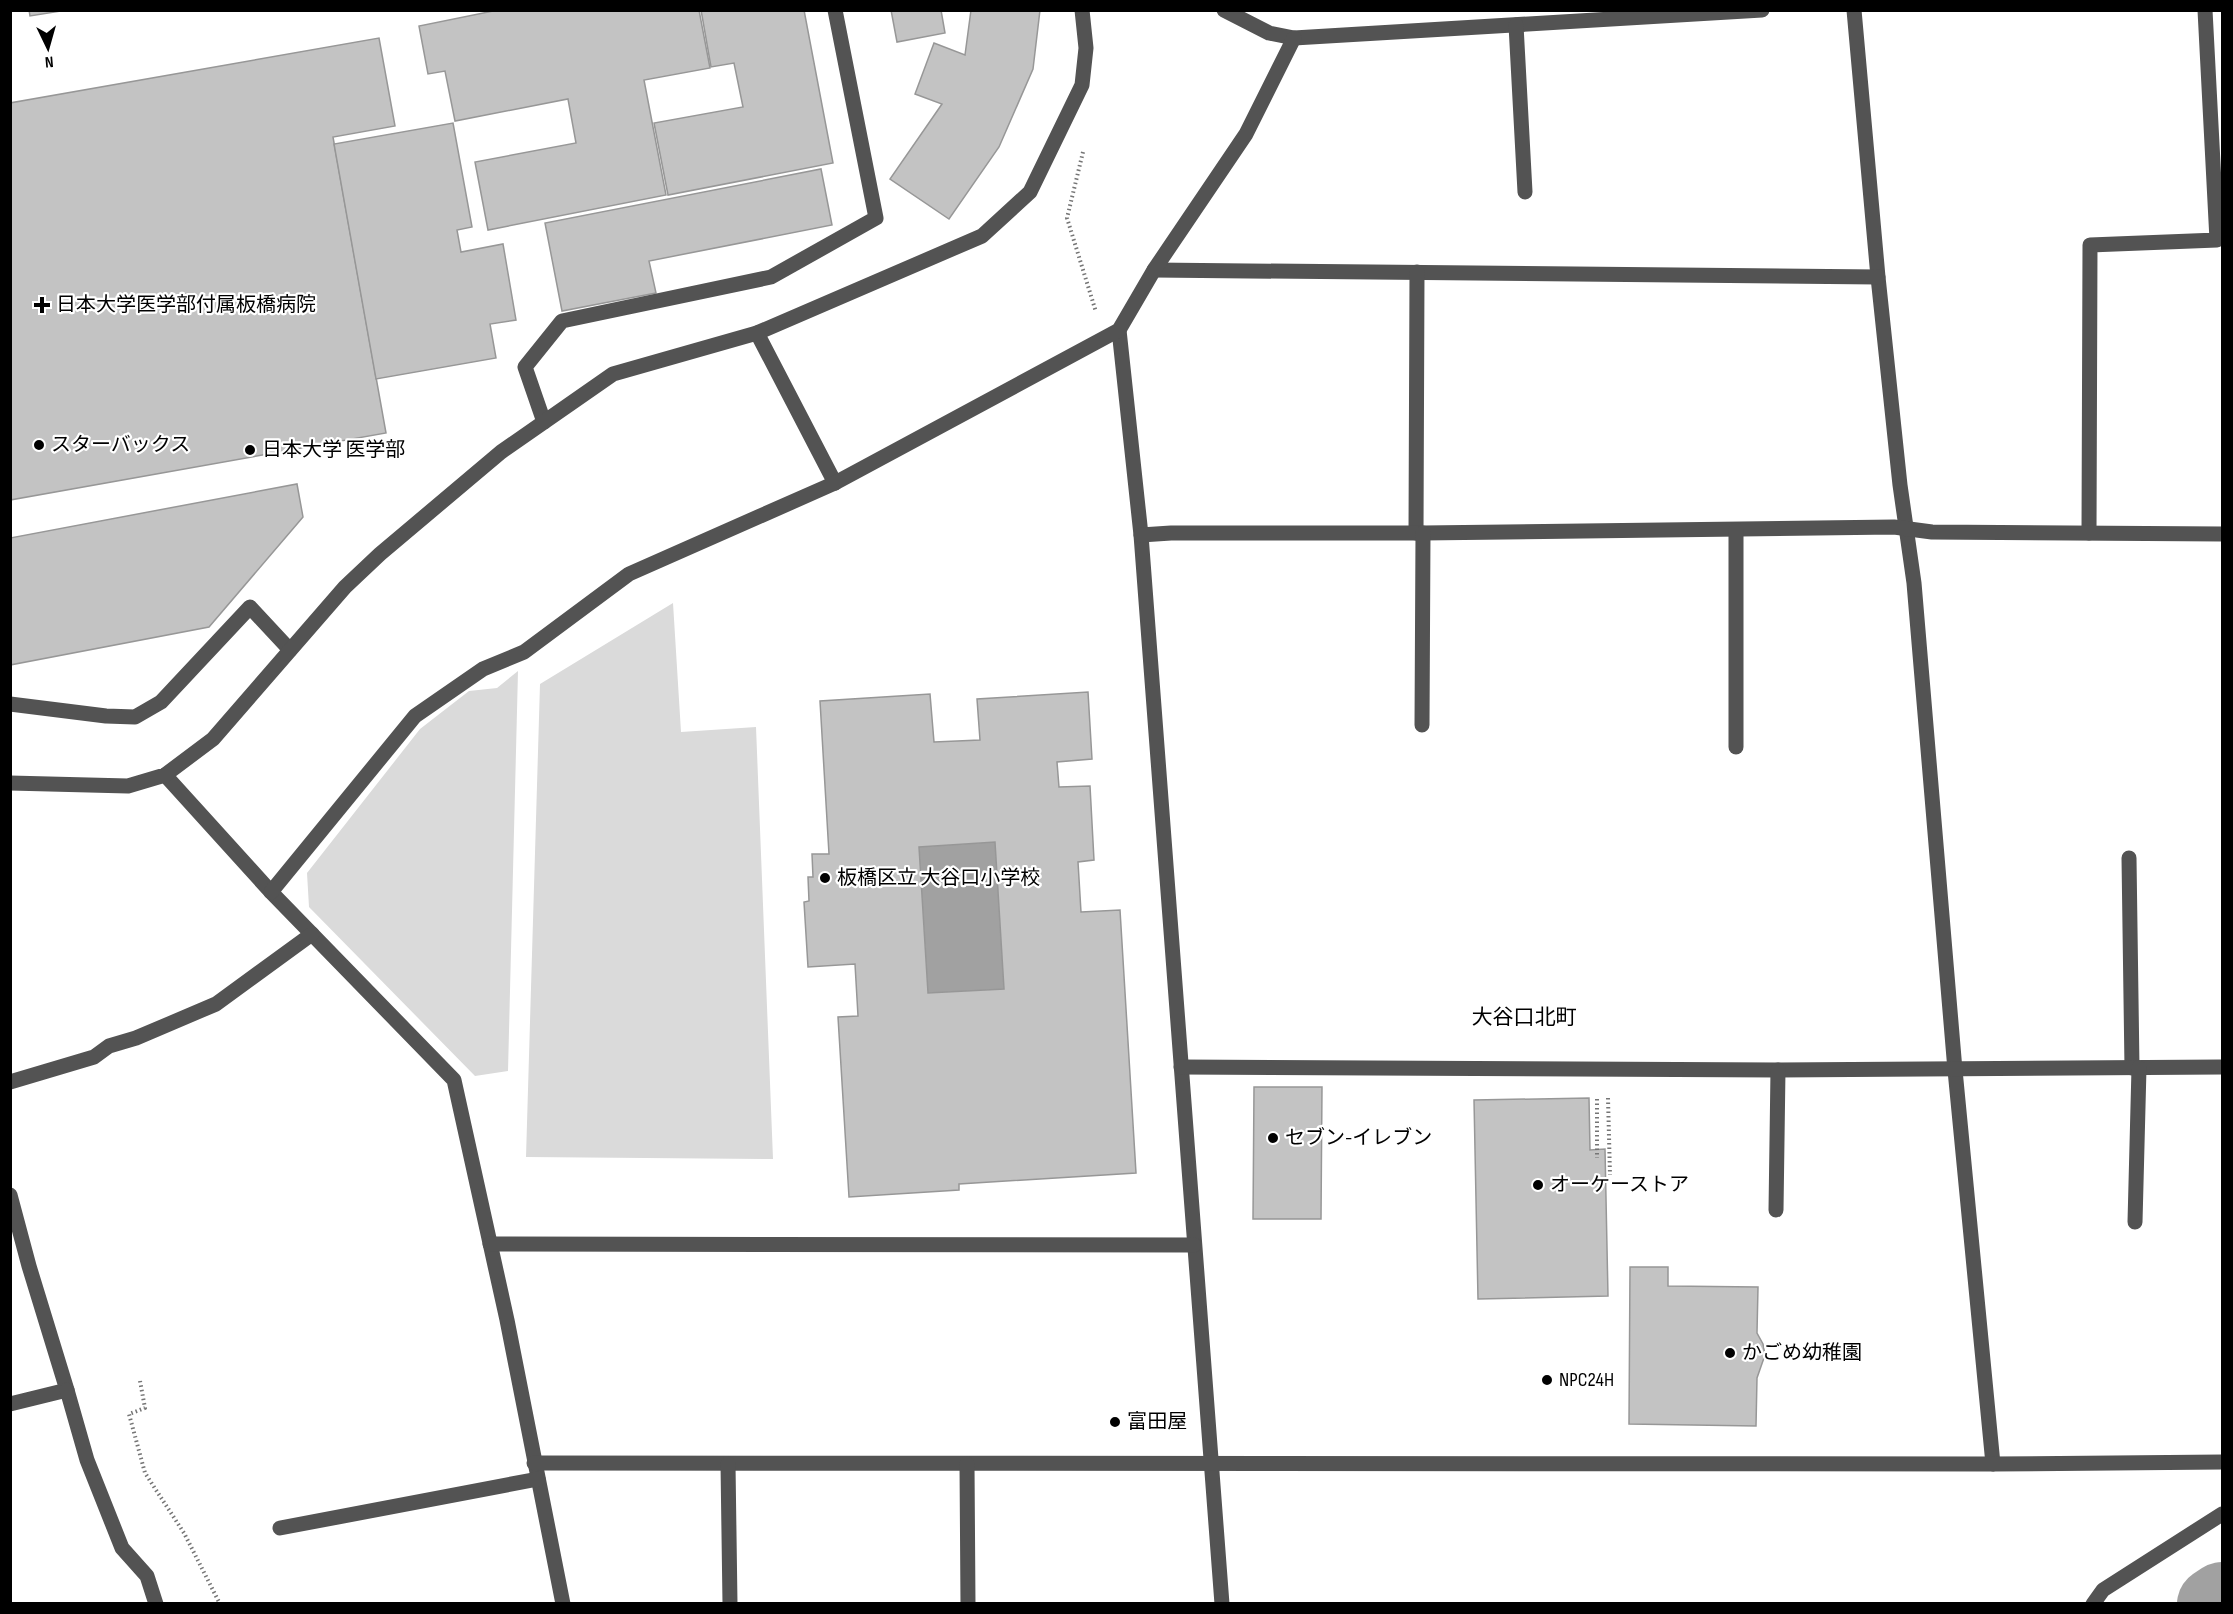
<svg xmlns="http://www.w3.org/2000/svg" width="2233" height="1614" font-family="'Sofia Sans Condensed','Noto Sans JP',sans-serif">
  <style>
    .green { fill: #dadada }
    .water { fill: #a1a1a1 }
    .lines { fill: none; stroke-linecap: round; stroke-linejoin: round }
    .river { stroke: #a1a1a1; stroke-width: 72 }
    .building { fill: #c3c3c3; stroke: #979797; stroke-width: 1.5; fill-rule: evenodd }
    .path { stroke: #757575; stroke-width: 4; stroke-dasharray: 1.5 3; stroke-linecap: butt }
    .minor { stroke: #535353; stroke-width: 15 }
    .poi-dot { fill: #000; stroke: #fff; stroke-width: 2 }
    .labels { text-anchor: middle; dominant-baseline: central; stroke-width: 4.5; stroke-linejoin: round; paint-order: stroke }
    .poi-label { font-size: 20px; fill: #000; stroke: #fff; text-anchor: start }
    .neighbourhood-label { font-size: 21px; fill: #000; stroke: #fff }
  </style>
  <rect width="100%" height="100%" fill="#fff"/>
  <g class="green">
    <polygon points="673,603 681,732 756,727 773,1159 526,1157 540,684"/>
    <polygon points="518,671 508,1071 475,1076 309,907 307,873 420,729 469,691 497,688"/>
  </g>
  <polygon class="water" points="995,842 1004,989 928,993 919,847"/>
  <g class="lines">
    <polyline class="river" points="2213,1604 2222,1598"/>
  </g>
  <g class="building">
    <polygon points="29,10 67,10 30,16"/>
    <polygon points="498,10 699,10 710,68 644,80 666,195 488,230 475,162 576,143 568,99 455,121 445,71 428,74 419,26"/>
    <polygon points="701,10 804,10 833,163 668,195 654,123 743,107 734,63 711,67"/>
    <polygon points="891,10 941,10 945,33 897,42"/>
    <polygon points="971,10 1040,10 1033,69 999,147 949,219 890,179 942,104 915,94 934,43 965,55"/>
    <polygon points="379,38 395,126 333,137 386,433 10,500 10,103"/>
    <polygon points="453,123 472,227 457,230 461,252 503,244 516,320 490,324 496,358 376,379 334,144"/>
    <polygon points="821,169 832,225 649,261 656,293 562,311 545,223"/>
    <polygon points="297,484 303,517 209,627 10,665 10,538"/>
    <path d="M1088 692 1092 759 1057 762 1059 787 1090 786 1094 860 1078 862 1081 912 1120 910 1136 1173 959 1184V1190L849 1197 838 1017 858 1016 855 964 808 967 804 902 809 901 808 877H813L812 854H829L820 701 930 694 934 742 980 740 977 699ZM995 842 1004 989 928 993 919 847Z"/>
    <polygon points="1254,1087 1322,1087 1321,1219 1253,1219"/>
    <polygon points="1589,1098 1590,1150 1605,1149 1608,1296 1478,1299 1474,1100"/>
    <polygon points="1630,1267 1668,1267 1668,1286 1758,1287 1757,1333 1763,1344 1765,1355 1757,1378 1756,1426 1629,1424"/>
  </g>
  <g class="lines">
    <g class="path">
      <polyline points="1083,152 1067,218 1096,312"/>
      <polyline points="1608,1098 1610,1175"/>
      <polyline points="1597,1099 1597,1158"/>
      <polyline points="140,1381 145,1408 129,1414 145,1473 184,1533 220,1604"/>
    </g>
    <g class="minor">
      <polyline points="1224,10 1269,33 1294,38 1762,10"/>
      <polyline points="1854,10 1878,277 1900,485 1914,583 1955,1070 1993,1464"/>
      <polyline points="1516,25 1525,192"/>
      <polyline points="1154,270 1878,277"/>
      <polyline points="1119,330 1141,535 1222,1604"/>
      <polyline points="757,333 835,483"/>
      <polyline points="544,422 525,367 562,321 771,277 876,218 835,10"/>
      <polyline points="1416,533 1417,272"/>
      <polyline points="2089,533 2090,245 2217,240 2205,10"/>
      <polyline points="1141,535 1171,533 1423,533 1894,527 1932,532 2222,534"/>
      <polyline points="10,704 106,716 135,717 161,702 250,607 290,650"/>
      <polyline points="1422,725 1423,533"/>
      <polyline points="1736,747 1736,530"/>
      <polyline points="165,775 271,892 454,1080 507,1320 563,1604"/>
      <polyline points="10,783 128,786 165,775 213,739 345,587 380,554 501,452 613,374 757,333 982,236 1030,192 1082,85 1086,48 1082,10"/>
      <polyline points="2129,858 2132,1068"/>
      <polyline points="271,892 415,716 483,669 524,652 629,574 835,483 1119,330 1154,270 1246,134 1294,38"/>
      <polyline points="1181,1067 1778,1070 2222,1067"/>
      <polyline points="10,1082 94,1057 109,1046 136,1038 216,1004 312,934"/>
      <polyline points="10,1195 29,1266 67,1390 10,1404"/>
      <polyline points="1776,1210 1778,1070"/>
      <polyline points="2135,1222 2139,1068"/>
      <polyline points="490,1244 1194,1245"/>
      <polyline points="67,1390 87,1460 122,1548 147,1576 156,1604"/>
      <polyline points="534,1463 1993,1464 2222,1462"/>
      <polyline points="728,1464 730,1604"/>
      <polyline points="967,1464 968,1604"/>
      <polyline points="280,1528 538,1479"/>
      <polyline points="2093,1604 2103,1590 2222,1514"/>
    </g>
  </g>
  <g class="poi-dot">
    <path d="M39 296h6v6h6v6h-6v6h-6v-6h-6v-6h6z"/>
    <circle cx="39" cy="445" r="6"/>
    <circle cx="250" cy="450" r="6"/>
    <circle cx="825" cy="878" r="6"/>
    <circle cx="1273" cy="1138" r="6"/>
    <circle cx="1538" cy="1185" r="6"/>
    <circle cx="1730" cy="1353" r="6"/>
    <circle cx="1547" cy="1380" r="6"/>
    <circle cx="1115" cy="1422" r="6"/>
  </g>
  <g class="labels">
    <g class="poi-label">
      <text x="56" y="305">日本大学医学部付属板橋病院</text>
      <text x="51" y="445">スターバックス</text>
      <text x="262" y="450">日本大学 医学部</text>
      <text x="837" y="878">板橋区立 大谷口小学校</text>
      <text x="1285" y="1138">セブン-イレブン</text>
      <text x="1550" y="1185">オーケーストア</text>
      <text x="1742" y="1353">かごめ幼稚園</text>
      <text x="1559" y="1380">NPC24H</text>
      <text x="1127" y="1422">富田屋</text>
    </g>
    <g class="neighbourhood-label">
      <text x="1524" y="1017">大谷口北町</text>
    </g>
  </g>
  <rect width="2233" height="1614" fill="none" stroke="#000000" stroke-width="24"/>
  <g transform="translate(48 48) rotate(175)" stroke="#ffffff" stroke-width="4.5" paint-order="stroke">
  <path d="M0-4.5L10 22L0 15L-10 22Z" fill="#000000"/>
  <text y="-9" font-size="16" font-weight="bold" text-anchor="middle" fill="#000000">N</text>
  </g>
</svg>
